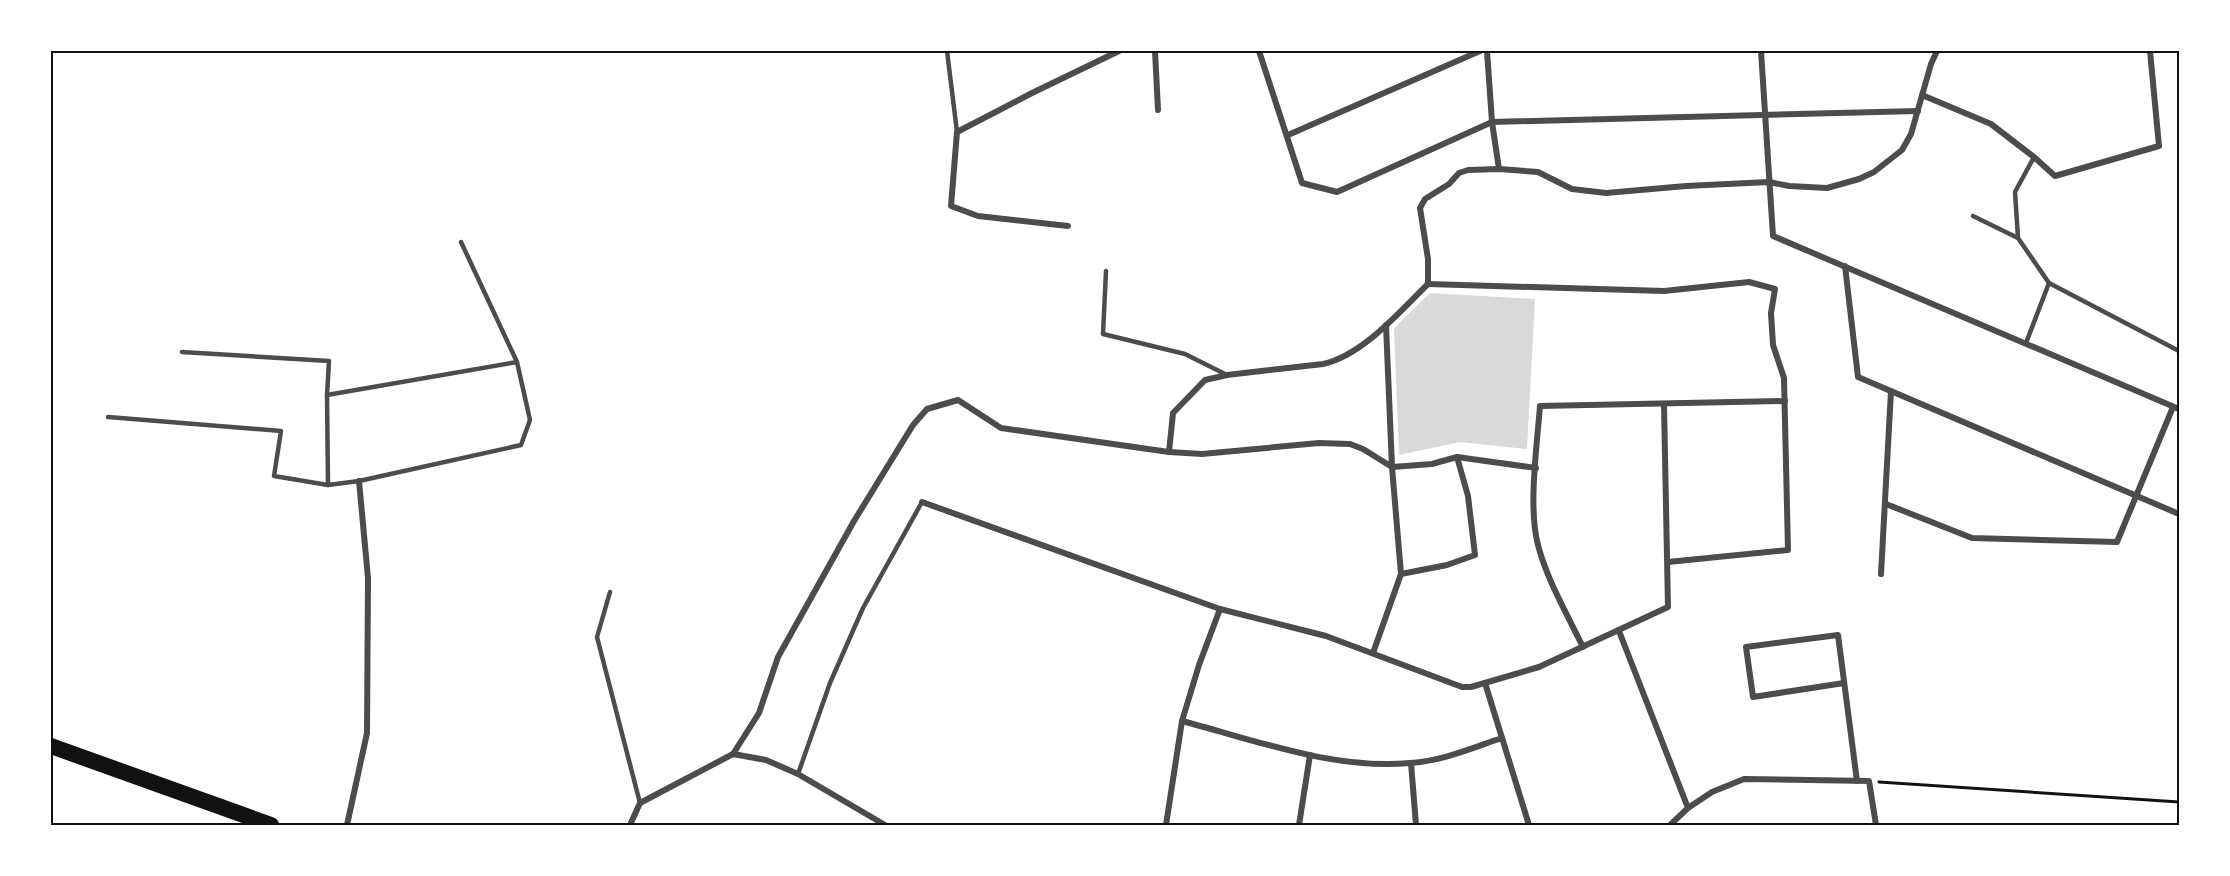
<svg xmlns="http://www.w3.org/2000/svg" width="2230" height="876" font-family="Bitter,serif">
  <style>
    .water { fill: #d9d9d9 }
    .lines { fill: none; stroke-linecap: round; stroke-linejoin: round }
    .path { stroke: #111; stroke-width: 3 }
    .service { stroke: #4c4c4c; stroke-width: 4.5 }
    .minor { stroke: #4c4c4c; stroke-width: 6 }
    .trunk { stroke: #111; stroke-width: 16 }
    .neatline { fill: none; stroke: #111; stroke-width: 2 }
  </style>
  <rect width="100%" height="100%" fill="#fff"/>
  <polygon class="water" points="1430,293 1535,299 1527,449 1460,442 1399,455 1394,328"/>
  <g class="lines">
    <polyline class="path" points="1879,782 2179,802"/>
    <g class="service">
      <polyline points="947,51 957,132"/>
      <polyline points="1973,216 2018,238"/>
      <polyline points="461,242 517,362 530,420 521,445 359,481 328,485 327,395 517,362"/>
      <polyline points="1106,271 1103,334 1185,354 1227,375"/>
      <polyline points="2049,283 2179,351"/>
      <polyline points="2026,343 2049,283 2018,238 2015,192 2034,157"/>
      <polyline points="182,352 329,361 327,395"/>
      <polyline points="108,417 281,431 274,476 328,485"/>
      <polyline points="610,592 597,637 640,803"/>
      <polyline points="798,774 830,683 863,608 922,502"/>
    </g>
    <g class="minor">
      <polyline points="1155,51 1158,110"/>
      <polyline points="1259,51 1302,183 1337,192 1492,122 1487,51"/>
      <polyline points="1761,51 1773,236 2179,409"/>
      <polyline points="1922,95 1991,124 2034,157 2055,176 2159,146 2150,51"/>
      <polyline points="1288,135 1480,51"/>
      <polyline points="1499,169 1492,122 1918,111"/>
      <polyline points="1068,226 978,216 951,206 957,132 1032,93 1119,51"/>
      <polyline points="1845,266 1858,377 2179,514"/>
      <polyline points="1428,284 1664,291 1749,282 1775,289 1771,313 1773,345 1784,378 1788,550 1668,562"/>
      <path d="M1169 452 1173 413 1205 380 1227 375 1323 364C1363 355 1399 312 1428 284V259L1420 208 1425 199 1449 184 1459 173 1468 170 1499 169 1538 172 1572 189 1606 193 1686 186 1769 182 1789 186 1827 188 1859 179 1874 172 1902 150 1911 134 1931 64 1937 51"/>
      <polyline points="922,502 1220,609 1326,636 1462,687 1471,687 1539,667 1668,607 1664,405"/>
      <polyline points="1886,504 1972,538 2117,542 2173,407"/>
      <polyline points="1401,574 1447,565 1475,555 1468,496 1457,457"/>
      <polyline points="1881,574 1891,391"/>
      <polyline points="1619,631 1688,808"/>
      <path d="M1583 647C1567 614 1547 580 1538 545 1528 508 1537 445 1540 406L1785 401"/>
      <polyline points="1373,653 1401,574 1392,467 1386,325"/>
      <polyline points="1485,683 1529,825"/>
      <polyline points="1844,683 1753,697 1746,647 1838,635 1857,781"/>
      <path d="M1182 721C1255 740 1333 770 1410 763 1442 761 1472 748 1502 738"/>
      <polyline points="733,754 766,760 798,774 885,825"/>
      <polyline points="1411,763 1416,825"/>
      <polyline points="347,825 367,733 368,578 359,481"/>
      <polyline points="630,825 640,803 733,754 759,713 778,657 854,521 913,425 927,409 958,400 1001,428 1169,452 1202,454 1319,443 1350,444 1363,449 1392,467 1432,464 1457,457 1536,468"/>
      <polyline points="1166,825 1182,721 1199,665 1220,609"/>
      <polyline points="1299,825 1310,755"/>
      <polyline points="1670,825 1688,808 1712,792 1744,779 1869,781 1876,825"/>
    </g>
    <polyline class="trunk" points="51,746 271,825"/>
  </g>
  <rect width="2230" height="876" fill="none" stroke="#ffffff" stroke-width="105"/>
  <rect x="52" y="52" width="2126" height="772" class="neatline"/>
</svg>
